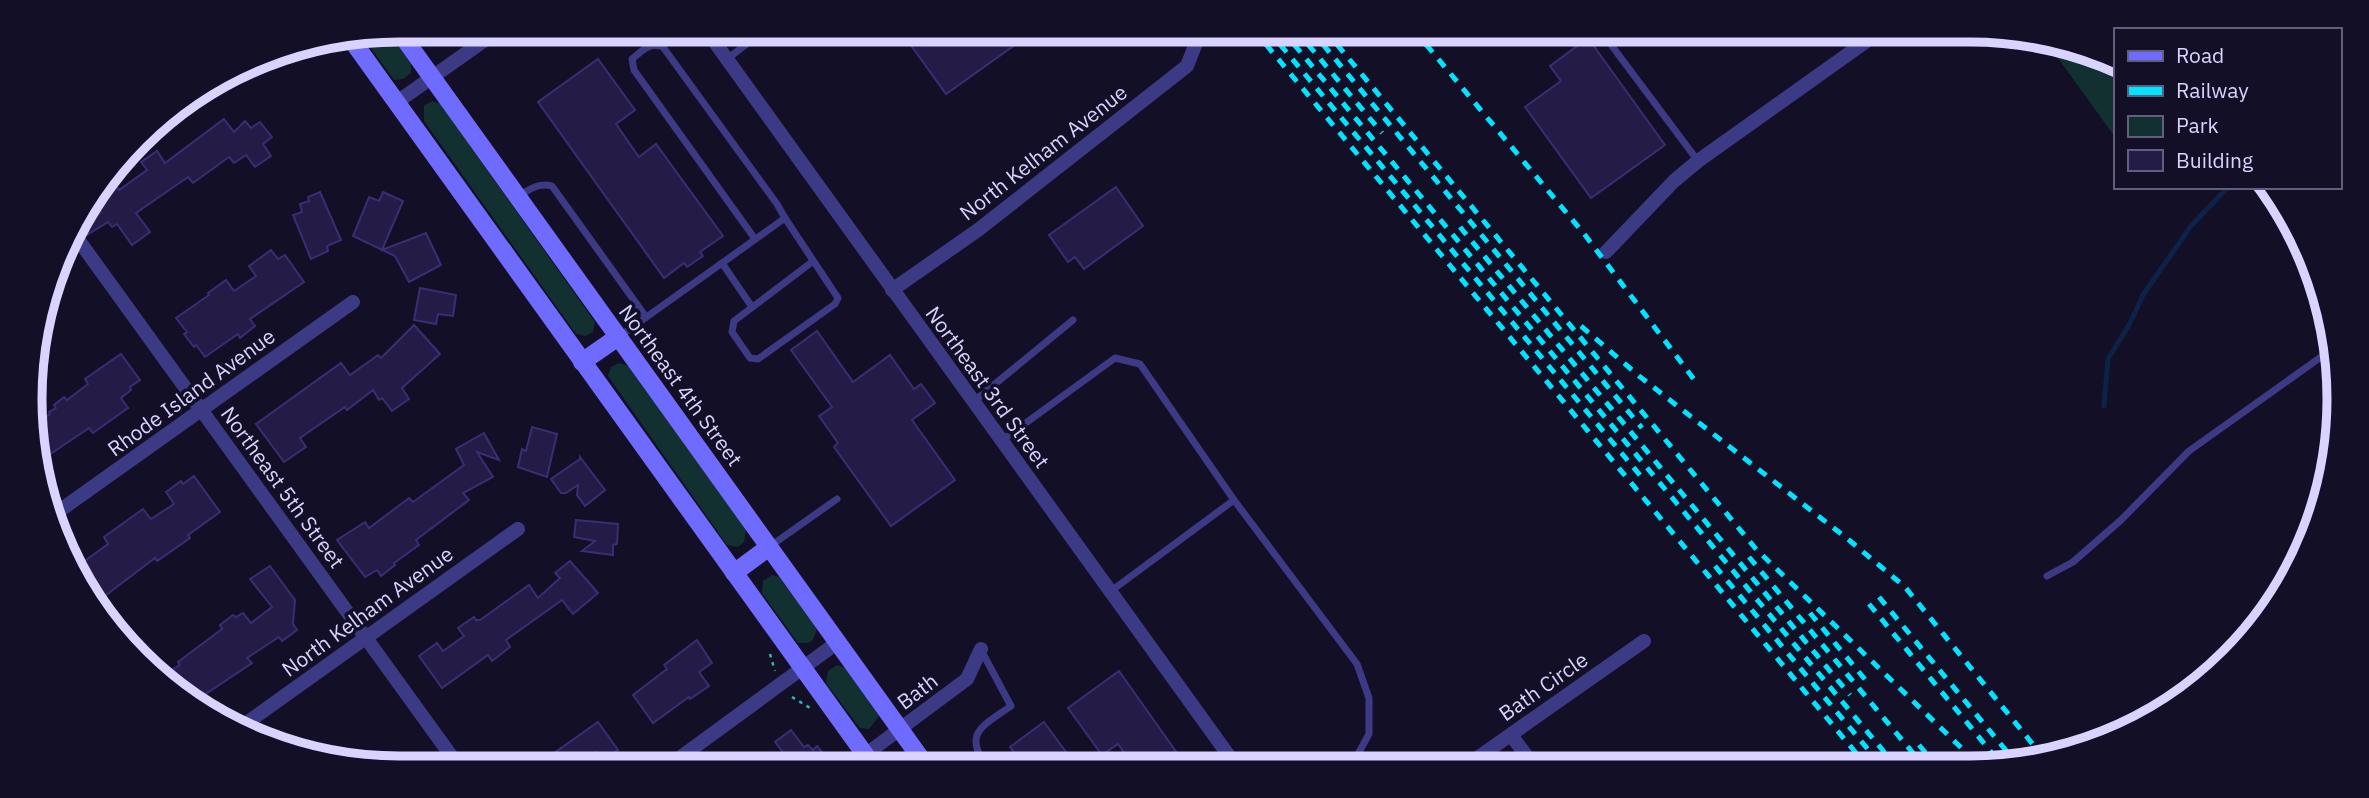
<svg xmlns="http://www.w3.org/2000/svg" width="2369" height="798" font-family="'IBM Plex Sans',sans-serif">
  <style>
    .green { fill: #12302f }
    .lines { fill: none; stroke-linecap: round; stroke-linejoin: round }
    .stream { stroke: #0c2248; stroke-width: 5 }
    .building { fill: #241b47; stroke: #3b2d73; stroke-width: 2 }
    .path { stroke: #2fb8b0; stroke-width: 2.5; stroke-dasharray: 3.5 5; stroke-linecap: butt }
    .service { stroke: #3d3a85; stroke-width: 7 }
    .minor { stroke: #3d3a85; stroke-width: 14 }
    .secondary { stroke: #6f6bff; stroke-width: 18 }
    .rail { stroke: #00e5ff; stroke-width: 5; stroke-dasharray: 10 9; stroke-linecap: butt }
    .labels { text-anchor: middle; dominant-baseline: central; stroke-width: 7; stroke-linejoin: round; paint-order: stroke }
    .street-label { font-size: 21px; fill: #d9d4ff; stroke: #130f26 }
    .rim { fill: none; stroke: #d9d4ff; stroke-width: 9 }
  </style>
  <rect width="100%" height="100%" fill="#130f26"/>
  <g class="green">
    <polygon points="388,32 411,64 411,73 403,79 394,80 363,37"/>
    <polygon points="2045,40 2065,42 2115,67 2115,137"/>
    <polygon points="433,101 440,104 595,322 593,332 586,336 576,334 424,121 424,105"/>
    <polygon points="619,363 628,366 746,530 744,542 738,547 727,545 608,376 611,367"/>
    <polygon points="772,575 779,577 817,628 813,640 808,643 798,643 762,593 763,581"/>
    <polygon points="837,665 845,668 879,716 869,729 860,728 826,683 828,671"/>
  </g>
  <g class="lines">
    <polyline class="stream" points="2104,406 2108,359 2130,323 2143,295 2191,226 2228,187"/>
  </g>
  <g class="building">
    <polygon points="900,30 1036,30 946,94"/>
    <polygon points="1588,38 1665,145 1591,198 1525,107 1561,81 1550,66"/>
    <polygon points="598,59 635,110 616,124 639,157 656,144 723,236 700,252 703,256 687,267 684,263 664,278 538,102"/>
    <polygon points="224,119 234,132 245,121 251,128 260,122 272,137 263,144 271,156 255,167 246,155 234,163 229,157 193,183 188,177 136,213 150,232 132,245 117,224 112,227 108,222 87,235 82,228 101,212 94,202 106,186 113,181 119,190 147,170 141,162 157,151 165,163"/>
    <polygon points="1116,187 1143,226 1084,269 1075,257 1068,262 1049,235"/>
    <polygon points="320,192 341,240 327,246 328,251 311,259 293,215 302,212 300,204 309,201 308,197"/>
    <polygon points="383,192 403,201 382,250 426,233 441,265 409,282 395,256 353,236 369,197 379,201"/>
    <polygon points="271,250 278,259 285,255 304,282 250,319 255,326 240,338 238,334 205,357 196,345 194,347 184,334 187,332 176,318 209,295 208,293 226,280 234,291 256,276 249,266"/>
    <polygon points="420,288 456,295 453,316 438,314 436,324 414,320"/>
    <polygon points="414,325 440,354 402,388 409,399 392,411 382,398 379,400 373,390 347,410 345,407 300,438 306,447 284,462 256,424 341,363 350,375 378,355 381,358"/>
    <polygon points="817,331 853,382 890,355 914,389 921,384 935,403 912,420 955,480 891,526 834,447 838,443 819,416 832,407 791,350"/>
    <polygon points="121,354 140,380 130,387 131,390 121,398 128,408 93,433 89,428 40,461 38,423 50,414 49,412 56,408 54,405 64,397 67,400 88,384 85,379"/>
    <polygon points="532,427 557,434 547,477 518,467 522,449 526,451"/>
    <polygon points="484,433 499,460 477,452 493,477 463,493 469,500 416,540 419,545 394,563 395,565 381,576 377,570 365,577 337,540 365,522 369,528 409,498 413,502 464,465 456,449"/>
    <polygon points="580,457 605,490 585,506 577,495 578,485 566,493 561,493 551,479 580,459"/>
    <polygon points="194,476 220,512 188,535 190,538 157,561 155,558 93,605 75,568 108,544 104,537 143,509 151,519 174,504 166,492 181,481 183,484"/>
    <polygon points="576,520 618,524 617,544 613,545 613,555 582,551 595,541 574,537"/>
    <polygon points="570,561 598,593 573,614 562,600 506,640 510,647 492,661 488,655 442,688 419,656 437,643 443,651 464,636 458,628 474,617 476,620 480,620 529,585 538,598 560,578 555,573"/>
    <polygon points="270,566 295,600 293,624 297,630 282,641 279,637 247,658 252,663 195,701 173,669 180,665 178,662 222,629 220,625 233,615 236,617 243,613 251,623 272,607 250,579"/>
    <polygon points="697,640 712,663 699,672 709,686 690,699 689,697 653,723 633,695 667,669 664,665"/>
    <polygon points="1119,671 1187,767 1134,767 1118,744 1102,755 1068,708"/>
    <polygon points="598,722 618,750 602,761 596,752 573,768 533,768"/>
    <polygon points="1044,722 1077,767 1024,767 1010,747"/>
    <polygon points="791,730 804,747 808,745 813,750 817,746 834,767 794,767 775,742"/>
  </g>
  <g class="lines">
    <g class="path">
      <polyline points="770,654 775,671"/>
      <polyline points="792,697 810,708"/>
    </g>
    <g class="service">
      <polyline points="465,30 476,46"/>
      <polyline points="1600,30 1698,161"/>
      <polyline points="727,59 765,30"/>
      <path d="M518 196C529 190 539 182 552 186L646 317"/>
      <polyline points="785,218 838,298 835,304 758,359 750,358 732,332 734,321 812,262"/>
      <polyline points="722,263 752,307"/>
      <path d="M620 336 785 218 777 204 663 47C649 42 642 51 632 59L634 70 755 239"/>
      <polyline points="973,402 1073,320"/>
      <polyline points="1001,441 1115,358 1140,364 1234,500 1111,591"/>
      <polyline points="1234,500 1357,664 1369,698 1369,734 1353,763 1349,766"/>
      <polyline points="769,547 837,499"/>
      <polyline points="2047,576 2073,562 2121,520 2189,451 2335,347"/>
      <path d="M981 650 1011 706C983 726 962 733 987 767"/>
    </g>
    <g class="minor">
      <polyline points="706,30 1237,767"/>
      <polyline points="397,102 499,30"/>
      <polyline points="72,231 460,768"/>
      <polyline points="1606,252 1674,181 1698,161 1882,30"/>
      <polyline points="892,290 978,230 1187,66 1198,38 1199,30"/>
      <polyline points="52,516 353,302"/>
      <polyline points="241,727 518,529"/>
      <polyline points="1511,735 1534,766"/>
      <polyline points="865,755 967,679 981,649"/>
      <polyline points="1466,766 1644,641"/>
      <polyline points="666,768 838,642"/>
    </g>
    <g class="secondary">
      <polyline points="398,30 927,767"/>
      <polyline points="351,39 874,767"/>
      <polyline points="582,362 618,337"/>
      <polyline points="734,573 769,547"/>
    </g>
    <g class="rail">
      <polyline points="1254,30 1866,765"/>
      <polyline points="1268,30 1644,480"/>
      <polyline points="1282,30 1895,765"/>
      <polyline points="1296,30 1382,133"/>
      <polyline points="1311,30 1642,428"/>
      <polyline points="1325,30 1756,549 1979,765"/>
      <polyline points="1414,30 1585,235 1696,382"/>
      <polyline points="1460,227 1850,695"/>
      <polyline points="1581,326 1639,376 1849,540 1905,587 2044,758"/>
      <polyline points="1749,557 1923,765"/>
      <polyline points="1715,566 1881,765"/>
      <polyline points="1879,597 2018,765"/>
      <polyline points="1869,604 2002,765"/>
      <polyline points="1810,613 1868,683"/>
      <polyline points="1919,745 1936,765"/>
    </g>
  </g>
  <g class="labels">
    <g class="street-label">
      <text transform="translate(1043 152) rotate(-38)">North Kelham Avenue</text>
      <text transform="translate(681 385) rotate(54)">Northeast 4th Street</text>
      <text transform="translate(988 387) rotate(54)">Northeast 3rd Street</text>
      <text transform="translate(191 392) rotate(-36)">Rhode Island Avenue</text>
      <text transform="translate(283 487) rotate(54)">Northeast 5th Street</text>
      <text transform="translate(367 611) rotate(-36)">North Kelham Avenue</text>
      <text transform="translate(1543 686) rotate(-35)">Bath Circle</text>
      <text transform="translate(917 691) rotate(-37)">Bath</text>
    </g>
  </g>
  <path d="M0 0H2369V798H0ZM399 42H1970A357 357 0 0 1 2327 399V399A357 357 0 0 1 1970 756H399A357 357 0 0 1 42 399V399A357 357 0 0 1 399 42Z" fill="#130f26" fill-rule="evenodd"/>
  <path class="rim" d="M399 42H1970A357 357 0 0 1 2327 399V399A357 357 0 0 1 1970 756H399A357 357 0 0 1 42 399V399A357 357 0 0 1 399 42Z"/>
  <rect x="2114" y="28" width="228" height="161" fill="#130f26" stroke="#625e7d" stroke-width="2"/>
  <rect x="2128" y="51" width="35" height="10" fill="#6f6bff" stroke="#625e7d" stroke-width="2"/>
  <text x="2176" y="63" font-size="21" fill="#d9d4ff">Road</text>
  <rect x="2128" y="86" width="35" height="10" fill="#00e5ff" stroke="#625e7d" stroke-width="2"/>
  <text x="2176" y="98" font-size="21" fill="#d9d4ff">Railway</text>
  <rect x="2128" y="116" width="35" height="21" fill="#12302f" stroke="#625e7d" stroke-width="2"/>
  <text x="2176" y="133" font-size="21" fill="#d9d4ff">Park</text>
  <rect x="2128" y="150" width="35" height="21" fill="#241b47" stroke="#625e7d" stroke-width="2"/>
  <text x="2176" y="168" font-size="21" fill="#d9d4ff">Building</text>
</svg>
